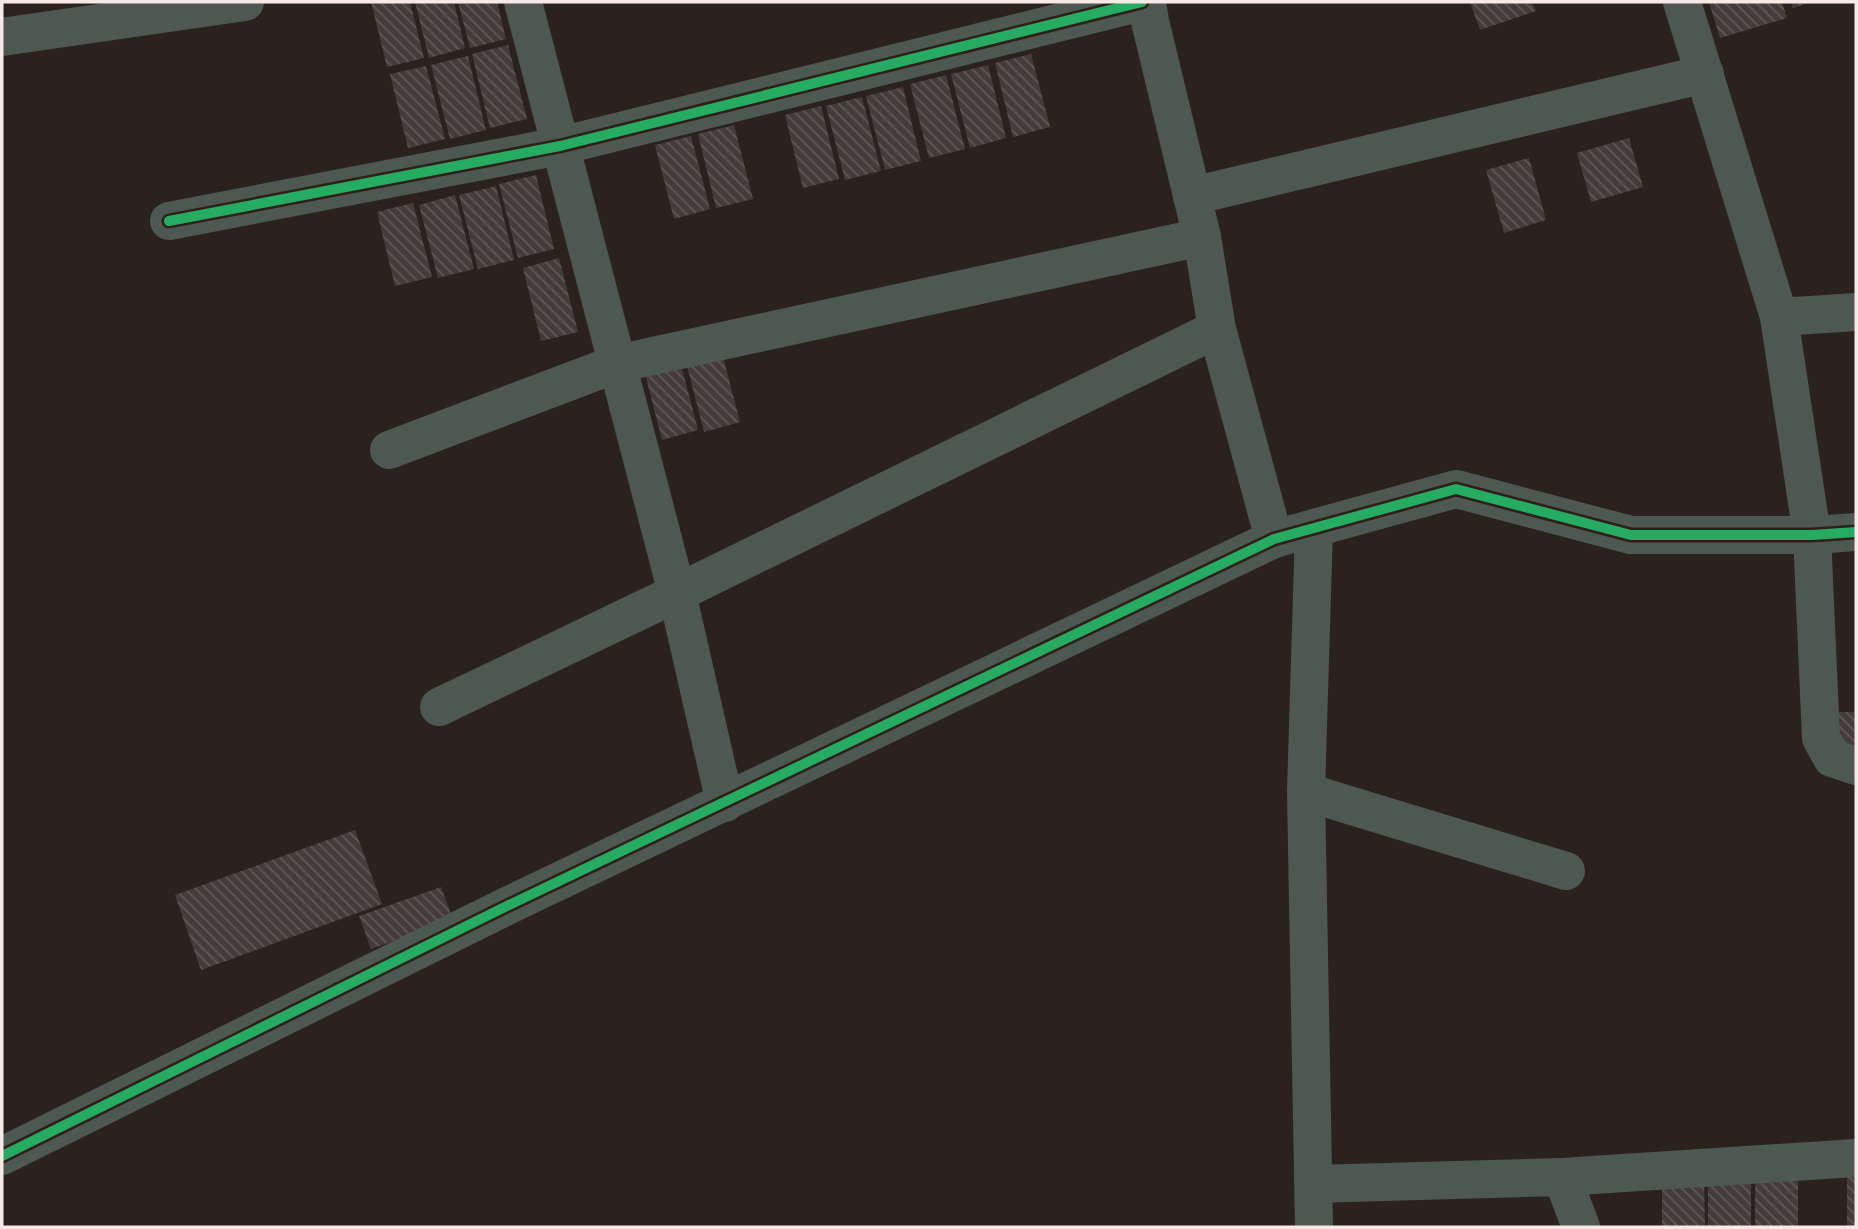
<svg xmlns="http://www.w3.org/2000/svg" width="1858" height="1229" font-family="'Work Sans',sans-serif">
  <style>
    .building { fill: url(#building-back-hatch) }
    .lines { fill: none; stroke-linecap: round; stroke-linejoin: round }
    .minor { stroke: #4d5852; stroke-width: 38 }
    .cycleway-casing { stroke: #301f19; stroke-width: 15 }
    .cycleway { stroke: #26ab63; stroke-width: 10 }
  </style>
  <defs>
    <pattern id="building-back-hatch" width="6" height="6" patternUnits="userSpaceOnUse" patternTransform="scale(1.75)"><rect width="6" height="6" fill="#443c3a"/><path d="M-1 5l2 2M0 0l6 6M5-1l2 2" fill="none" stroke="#605856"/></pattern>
  </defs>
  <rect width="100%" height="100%" fill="#2b221e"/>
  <g class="building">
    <polygon points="371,2 410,2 424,58 387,67"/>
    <polygon points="415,2 454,2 465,48 429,58"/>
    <polygon points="458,2 497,2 506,39 470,48"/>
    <polygon points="1470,2 1532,2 1536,11 1480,30"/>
    <polygon points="1709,2 1782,2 1787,18 1720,38"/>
    <polygon points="1791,2 1812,2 1793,8"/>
    <polygon points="508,45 527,119 490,128 472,54"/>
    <polygon points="1031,54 1050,127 1013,137 995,63"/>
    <polygon points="468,56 486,130 450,139 431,65"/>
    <polygon points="988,65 1006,138 970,148 951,74"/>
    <polygon points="426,66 445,139 408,148 390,74"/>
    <polygon points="946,75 965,149 929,158 910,84"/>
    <polygon points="903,87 921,161 885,170 866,96"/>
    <polygon points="862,97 881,171 845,180 826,106"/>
    <polygon points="821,106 839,179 803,188 785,115"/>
    <polygon points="734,125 753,199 716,208 698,134"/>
    <polygon points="691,136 710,209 674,219 655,145"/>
    <polygon points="1629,138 1643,187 1591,202 1577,153"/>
    <polygon points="1529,158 1546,220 1504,233 1486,170"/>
    <polygon points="536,175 554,249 518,258 499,184"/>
    <polygon points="496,186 514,260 478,269 459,195"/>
    <polygon points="455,195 474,269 438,278 419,205"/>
    <polygon points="413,203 432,277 395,286 377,212"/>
    <polygon points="559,258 578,332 541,341 523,268"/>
    <polygon points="721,349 740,422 704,432 685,358"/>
    <polygon points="679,357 698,430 662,440 643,366"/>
    <polygon points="1836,712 1856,712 1856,755 1838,756"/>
    <polygon points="355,830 382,904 201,970 175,895"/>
    <polygon points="441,887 453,920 371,949 359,916"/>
    <rect x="1847" y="1170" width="9" height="57"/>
    <rect x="1755" y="1173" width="43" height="54"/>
    <rect x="1708" y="1174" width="43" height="53"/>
    <polygon points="1662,1175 1704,1175 1705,1227 1662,1227"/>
  </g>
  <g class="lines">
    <g class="minor">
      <polyline points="523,2 677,593 725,803"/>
      <polyline points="1147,2 1150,21 1202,237 1217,329 1274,539"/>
      <polyline points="1682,2 1779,317 1812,535 1821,738 1832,758 1856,766"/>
      <polyline points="2,37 245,2"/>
      <polyline points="1192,196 1705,74"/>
      <polyline points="169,221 560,146 1142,2"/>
      <polyline points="1779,317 1856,312"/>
      <polyline points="389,450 616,364 1202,237"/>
      <polyline points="439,707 677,593 1217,329"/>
      <polyline points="1306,792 1566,871"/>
      <polyline points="2,1156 509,905 1274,539 1456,489 1631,535 1812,535 1856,532"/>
      <polyline points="1562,1177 1856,1158"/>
      <polyline points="1314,1184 1562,1177 1581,1227"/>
      <polyline points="1314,1227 1306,792 1314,528"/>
    </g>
    <defs>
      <g id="cycleway">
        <polyline points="169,221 560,146 1142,2"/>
        <polyline points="2,1156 509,905 1274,539 1456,489 1631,535 1812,535 1856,532"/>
      </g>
    </defs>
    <use href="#cycleway" class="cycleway-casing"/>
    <use href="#cycleway" class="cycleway"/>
  </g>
  <rect width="1858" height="1229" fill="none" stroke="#f7eae6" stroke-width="7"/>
</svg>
